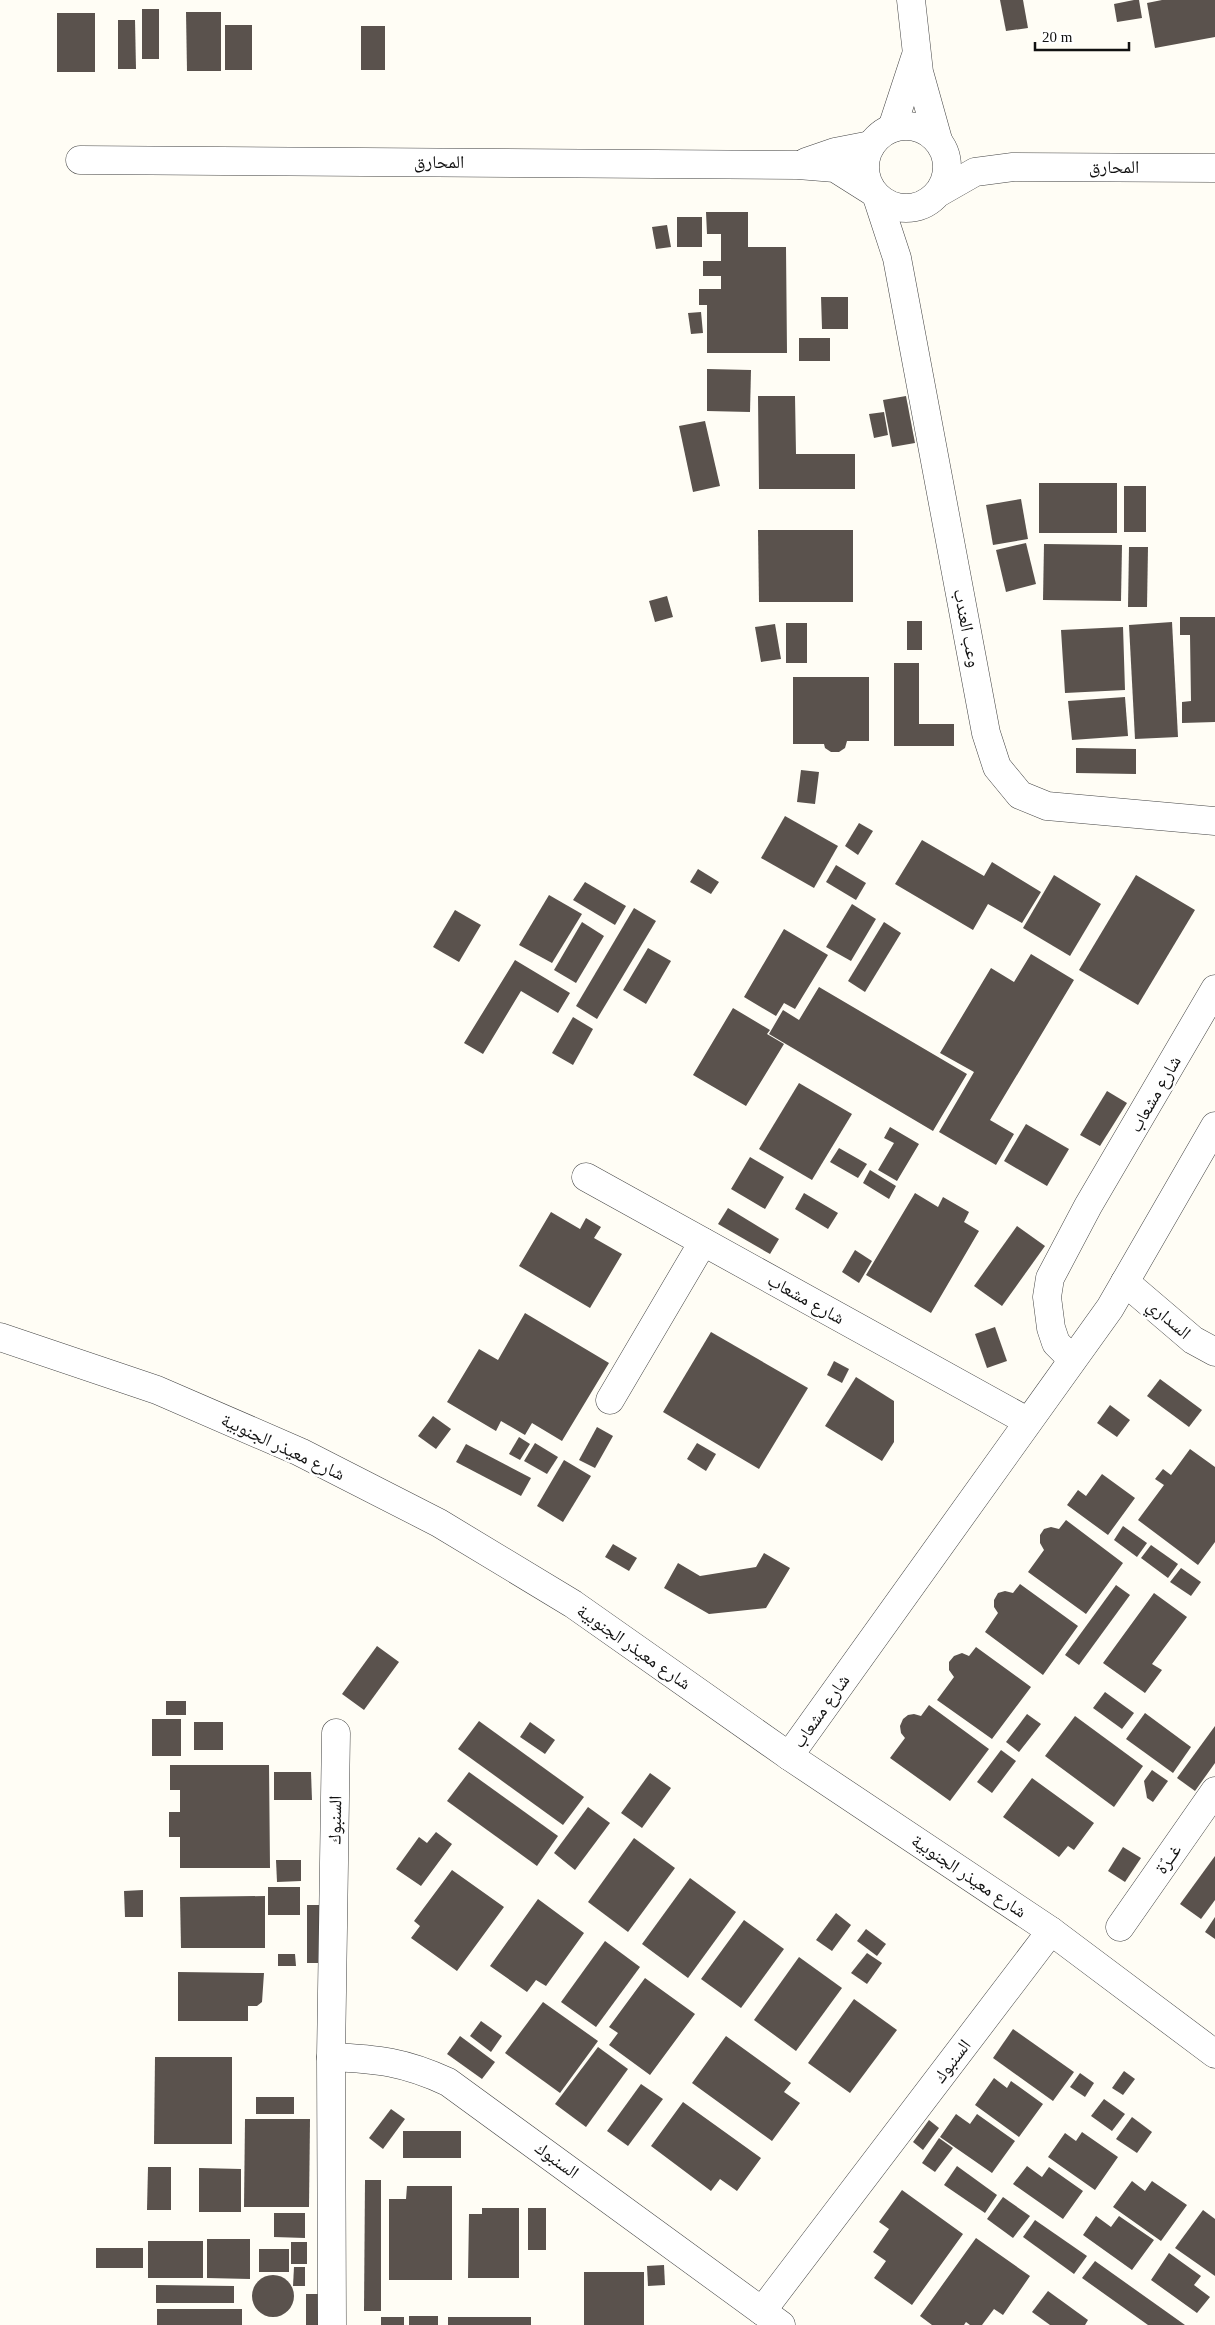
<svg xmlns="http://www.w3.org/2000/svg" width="1215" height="2325" font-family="'Times New Roman','Noto Naskh Arabic',serif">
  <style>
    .building { fill: #5a524d }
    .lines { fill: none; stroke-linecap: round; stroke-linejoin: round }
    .minor-casing { stroke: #444; stroke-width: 29 }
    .tertiary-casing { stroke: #444; stroke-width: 29 }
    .minor { stroke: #fff; stroke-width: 28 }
    .tertiary { stroke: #fff; stroke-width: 28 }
    .labels { text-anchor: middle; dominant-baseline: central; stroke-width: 5; stroke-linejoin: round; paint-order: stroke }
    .street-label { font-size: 18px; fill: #111; stroke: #fff }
  </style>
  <rect width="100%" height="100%" fill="#fffdf5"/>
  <g class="building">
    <polygon points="1000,0 1023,0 1028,28 1006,31"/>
    <polygon points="1134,0 1139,0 1142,18 1117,22 1114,4"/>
    <polygon points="1162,0 1215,0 1215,37 1155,48 1147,3"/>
    <rect x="142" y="9" width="17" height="50"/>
    <polygon points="186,12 221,12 221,71 187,71"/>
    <rect x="57" y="13" width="38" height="59"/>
    <polygon points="118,20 135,20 136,69 118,69"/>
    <rect x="225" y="25" width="27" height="45"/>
    <rect x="361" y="26" width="24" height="44"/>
    <polygon points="706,212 748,212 748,247 786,247 787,353 707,353 707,305 699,305 699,289 721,289 721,276 703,276 703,261 721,261 721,234 707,234"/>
    <rect x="677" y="217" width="25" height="30"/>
    <polygon points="667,225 671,247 656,249 652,227"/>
    <polygon points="821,297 848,297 848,329 822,329"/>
    <polygon points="701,312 703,333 691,334 688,313"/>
    <rect x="799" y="338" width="31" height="23"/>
    <polygon points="707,369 751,370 750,412 707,411"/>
    <polygon points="758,396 795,396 796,454 855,454 855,489 759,489"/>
    <polygon points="906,396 915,443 892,447 883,400"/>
    <polygon points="884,412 888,435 874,438 869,414"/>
    <polygon points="705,421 720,486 693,492 679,426"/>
    <rect x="1039" y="483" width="78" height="50"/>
    <rect x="1124" y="486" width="22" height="46"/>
    <polygon points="1021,499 1028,539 993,545 986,505"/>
    <polygon points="758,530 853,530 853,602 759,602"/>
    <polygon points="1026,543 1036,584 1006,592 996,550"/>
    <polygon points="1044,544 1122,545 1121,601 1043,600"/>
    <polygon points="1129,547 1148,547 1147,607 1128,607"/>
    <polygon points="667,596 673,617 655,622 649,601"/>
    <polygon points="1180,617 1215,617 1215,722 1182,723 1182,702 1191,701 1190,635 1180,635"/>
    <rect x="907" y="621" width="15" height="29"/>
    <polygon points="1172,622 1178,737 1135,739 1129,625"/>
    <rect x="786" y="623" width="21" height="40"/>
    <polygon points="775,624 781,659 761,662 755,627"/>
    <polygon points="1123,627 1125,690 1065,693 1061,630"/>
    <polygon points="894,663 919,663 919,724 954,724 954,746 894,746"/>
    <polygon points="793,677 869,677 869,741 847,741 845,748 839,752 831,752 825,748 824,744 793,744"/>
    <polygon points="1125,697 1128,736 1072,740 1068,701"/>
    <polygon points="1076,748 1136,749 1136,774 1076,773"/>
    <polygon points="801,770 819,772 815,804 797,802"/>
    <polygon points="785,816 838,846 814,888 761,858"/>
    <polygon points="859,823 873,831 858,855 845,846"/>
    <polygon points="922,840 984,876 992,862 1041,892 1022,923 988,904 973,930 895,884"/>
    <polygon points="836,865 866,883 856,900 826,882"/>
    <polygon points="698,869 719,882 711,894 690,882"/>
    <polygon points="1054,875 1101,904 1070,956 1023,928"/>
    <polygon points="1136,875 1195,910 1138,1005 1079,970"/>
    <polygon points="585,882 626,906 615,925 573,900"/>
    <polygon points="549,895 582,914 552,963 519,945"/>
    <polygon points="852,904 876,919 851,961 826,947"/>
    <polygon points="634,908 656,921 597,1019 576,1006"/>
    <polygon points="455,910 481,925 459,962 433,947"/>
    <polygon points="582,922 604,936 576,983 554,970"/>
    <polygon points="884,922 901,933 865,992 848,981"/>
    <polygon points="784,929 828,955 795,1009 784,1003 776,1016 744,997"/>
    <polygon points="648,948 671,961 646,1004 623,990"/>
    <polygon points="1031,954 1074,980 990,1120 1014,1134 996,1165 939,1132 974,1072 940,1053 991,968 1014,982"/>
    <polygon points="515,960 570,993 558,1013 521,991 483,1054 464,1043"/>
    <polygon points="819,987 967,1074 933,1131 769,1034 783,1010 799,1020"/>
    <polygon points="733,1008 770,1030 767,1034 784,1044 746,1106 693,1075"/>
    <polygon points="573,1017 593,1029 573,1065 552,1053"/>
    <polygon points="799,1083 852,1114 812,1180 759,1149"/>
    <polygon points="1107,1091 1127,1103 1100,1146 1080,1135"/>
    <polygon points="1026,1124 1069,1149 1047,1186 1004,1161"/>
    <polygon points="890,1127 919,1144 897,1181 878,1170 894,1143 884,1138"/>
    <polygon points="839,1148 867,1164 858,1178 830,1162"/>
    <polygon points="750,1157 784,1177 765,1209 731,1189"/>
    <polygon points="870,1170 896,1186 889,1199 863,1183"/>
    <polygon points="804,1193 838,1213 828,1229 795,1209"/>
    <polygon points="915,1193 938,1207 943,1197 969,1212 964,1222 979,1231 931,1313 866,1275"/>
    <polygon points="728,1208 779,1239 770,1254 718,1224"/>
    <polygon points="551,1212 580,1229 586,1218 601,1227 594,1238 622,1254 590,1308 519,1266"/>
    <polygon points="1017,1226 1045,1246 1002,1306 974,1286"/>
    <polygon points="855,1250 872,1261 859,1283 842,1272"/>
    <polygon points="525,1313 609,1363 562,1441 532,1423 525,1435 501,1421 496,1431 447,1402 479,1349 498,1360"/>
    <polygon points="995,1327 1007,1361 987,1368 975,1334"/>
    <polygon points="711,1332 808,1388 759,1469 663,1412"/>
    <polygon points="834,1361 849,1369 842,1383 827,1375"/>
    <polygon points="856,1377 894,1401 894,1442 882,1461 825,1426"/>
    <polygon points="1160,1379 1202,1410 1189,1427 1147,1396"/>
    <polygon points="1110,1405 1130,1420 1117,1437 1097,1423"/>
    <polygon points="433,1416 451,1429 436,1449 418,1436"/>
    <polygon points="597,1427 613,1436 595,1468 579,1460"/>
    <polygon points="519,1437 530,1444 520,1460 509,1454"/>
    <polygon points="535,1443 558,1457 547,1474 524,1461"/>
    <polygon points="697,1443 716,1454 706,1471 687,1459"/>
    <polygon points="466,1444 531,1478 521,1496 456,1462"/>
    <polygon points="1190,1449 1215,1467 1215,1542 1198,1565 1138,1520 1164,1485 1155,1479 1163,1469 1171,1475"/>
    <polygon points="564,1460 591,1476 563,1522 537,1506"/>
    <polygon points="1102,1474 1135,1498 1108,1535 1067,1505 1078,1490 1086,1496"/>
    <polygon points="1066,1520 1123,1563 1086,1614 1028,1572 1044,1550 1040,1543 1040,1535 1044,1529 1051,1527 1059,1529"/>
    <polygon points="1123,1526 1147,1543 1137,1557 1114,1540"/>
    <polygon points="613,1544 637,1558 629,1571 605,1557"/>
    <polygon points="1151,1545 1178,1564 1168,1578 1141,1558"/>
    <polygon points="764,1553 790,1568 766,1608 709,1614 664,1588 678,1563 700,1576 756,1567"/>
    <polygon points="1181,1568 1201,1582 1191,1596 1170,1582"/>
    <polygon points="1020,1584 1078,1626 1043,1675 985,1632 998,1613 994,1607 994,1600 998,1593 1005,1591 1013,1593"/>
    <polygon points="1116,1585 1130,1595 1079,1665 1065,1655"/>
    <polygon points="1154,1593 1187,1617 1152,1664 1162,1670 1145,1693 1103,1663"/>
    <polygon points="377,1646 399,1662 364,1710 342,1694"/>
    <polygon points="976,1647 1031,1687 992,1739 937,1700 954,1677 949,1670 949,1662 954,1656 962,1653 969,1656"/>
    <polygon points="1105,1692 1134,1713 1122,1729 1093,1708"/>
    <rect x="166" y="1701" width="20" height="14"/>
    <polygon points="929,1705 989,1749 950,1801 890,1758 905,1738 901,1733 900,1726 903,1719 908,1715 914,1714 921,1716"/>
    <polygon points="1145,1713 1191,1747 1173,1773 1126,1739"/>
    <polygon points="1027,1714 1041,1724 1019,1752 1006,1742"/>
    <polygon points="1075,1716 1143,1766 1114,1807 1045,1756"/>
    <rect x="152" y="1719" width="29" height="37"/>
    <polygon points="479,1721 584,1797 563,1825 458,1749"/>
    <rect x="194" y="1722" width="29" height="28"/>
    <polygon points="530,1722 555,1740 545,1754 520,1737"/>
    <polygon points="1215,1726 1215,1763 1195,1791 1177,1778"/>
    <polygon points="1001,1750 1016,1761 992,1793 977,1782"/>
    <polygon points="170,1765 269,1765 270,1868 180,1868 180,1837 169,1837 169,1812 180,1812 180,1790 170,1790"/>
    <polygon points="1152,1770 1168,1781 1153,1802 1147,1798 1144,1781"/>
    <polygon points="274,1772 311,1772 312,1800 274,1800"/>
    <polygon points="469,1772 558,1836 537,1866 447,1801"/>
    <polygon points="650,1773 671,1788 642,1828 621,1813"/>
    <polygon points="1032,1778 1094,1823 1074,1850 1068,1846 1059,1857 1003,1817"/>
    <polygon points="588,1807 610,1823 575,1870 554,1853"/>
    <polygon points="436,1832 452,1844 421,1886 396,1869 419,1837 427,1843"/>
    <polygon points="634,1838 675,1868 628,1932 588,1902"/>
    <polygon points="1123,1847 1141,1858 1125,1882 1108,1871"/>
    <polygon points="1215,1856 1215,1900 1201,1919 1180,1904"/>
    <polygon points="276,1860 301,1860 301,1881 277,1882"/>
    <polygon points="452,1870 504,1907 457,1971 411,1938 420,1926 414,1921"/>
    <polygon points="690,1878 736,1912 688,1978 642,1944"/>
    <rect x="268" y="1887" width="32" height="28"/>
    <polygon points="143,1890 143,1917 125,1917 124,1891"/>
    <polygon points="265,1896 265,1948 181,1948 180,1897"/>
    <polygon points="538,1899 584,1933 546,1986 536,1980 527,1992 490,1966"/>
    <polygon points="307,1905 322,1905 323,1963 307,1963"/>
    <polygon points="836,1913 851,1925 832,1951 816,1940"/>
    <polygon points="1215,1917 1215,1939 1205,1932"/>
    <polygon points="744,1920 784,1949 741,2008 701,1979"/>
    <polygon points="866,1929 886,1944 877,1956 857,1941"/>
    <polygon points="605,1941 640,1967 596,2027 561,2002"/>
    <polygon points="867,1953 882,1963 867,1984 851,1973"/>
    <polygon points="278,1954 295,1954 296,1966 278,1966"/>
    <polygon points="799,1957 842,1988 796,2051 754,2020"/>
    <polygon points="178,1972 264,1973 262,2002 257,2006 248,2006 248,2021 178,2021"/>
    <polygon points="645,1978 695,2014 650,2075 609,2045 618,2033 609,2027"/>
    <polygon points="854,1999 897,2030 850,2093 808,2063"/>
    <polygon points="543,2002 598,2041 560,2093 505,2053"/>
    <polygon points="481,2021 502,2036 491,2052 470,2036"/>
    <polygon points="1013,2029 1074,2072 1053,2101 993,2058"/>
    <polygon points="460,2036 495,2062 482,2079 447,2054"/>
    <polygon points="726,2036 791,2083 784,2092 800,2103 772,2141 692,2083"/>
    <polygon points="598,2047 628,2069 586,2127 555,2104"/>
    <polygon points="155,2057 232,2057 232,2144 154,2144"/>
    <polygon points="1124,2071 1135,2079 1123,2095 1112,2088"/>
    <polygon points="1080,2073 1094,2083 1085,2097 1070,2087"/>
    <polygon points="994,2078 1007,2088 1011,2081 1043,2104 1019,2137 975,2105"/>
    <polygon points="641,2084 663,2099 628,2146 607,2131"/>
    <rect x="256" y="2097" width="38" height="17"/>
    <polygon points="1104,2099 1125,2114 1112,2131 1091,2116"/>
    <polygon points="683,2102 761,2158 737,2191 720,2179 711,2191 651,2146"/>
    <polygon points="391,2109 405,2119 383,2149 369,2138"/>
    <polygon points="956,2114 970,2124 977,2114 1015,2141 992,2173 940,2137"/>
    <polygon points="1132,2117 1152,2132 1137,2153 1116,2139"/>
    <polygon points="245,2119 310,2119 309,2207 244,2207"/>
    <polygon points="929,2120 939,2128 923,2150 913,2142"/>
    <rect x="403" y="2131" width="58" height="27"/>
    <polygon points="1082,2132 1118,2157 1095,2190 1048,2157 1065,2133 1076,2141"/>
    <polygon points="939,2138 953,2148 935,2172 922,2163"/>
    <polygon points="957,2166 997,2195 985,2213 944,2185"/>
    <polygon points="1027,2166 1042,2177 1049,2167 1083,2191 1063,2219 1013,2184"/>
    <polygon points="148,2167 171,2167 171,2210 147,2210"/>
    <polygon points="199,2168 241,2169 241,2212 199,2212"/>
    <polygon points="365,2180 381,2180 381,2311 364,2311"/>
    <polygon points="1132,2181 1145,2191 1152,2181 1187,2205 1161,2241 1113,2207"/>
    <polygon points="407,2186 452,2186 452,2280 389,2280 389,2199 406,2199"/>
    <polygon points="902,2190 963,2234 912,2305 874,2278 886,2261 873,2252 889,2229 879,2222"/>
    <polygon points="1003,2197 1030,2216 1013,2238 987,2219"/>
    <polygon points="482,2208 519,2208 519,2278 468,2278 469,2214 482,2214"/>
    <rect x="528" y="2208" width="18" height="42"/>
    <polygon points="1203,2210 1215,2219 1215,2276 1175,2248"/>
    <polygon points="274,2213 305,2213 305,2238 274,2237"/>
    <polygon points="1096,2216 1111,2227 1119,2216 1154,2240 1132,2270 1083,2235"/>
    <polygon points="1035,2220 1087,2256 1074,2274 1023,2237"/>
    <polygon points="976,2238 1030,2276 1003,2315 994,2309 982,2325 970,2325 966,2322 964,2325 932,2325 920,2316"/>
    <polygon points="207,2239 250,2239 250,2279 207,2278"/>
    <rect x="148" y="2241" width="55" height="37"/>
    <rect x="291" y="2242" width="16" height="22"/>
    <rect x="96" y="2248" width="47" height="20"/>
    <rect x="259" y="2249" width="30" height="23"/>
    <polygon points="1169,2253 1201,2276 1194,2285 1210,2297 1197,2313 1151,2280"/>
    <polygon points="1095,2261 1185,2325 1148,2325 1082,2278"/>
    <polygon points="664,2265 665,2285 648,2286 647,2266"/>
    <polygon points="294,2267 305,2267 305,2286 293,2286"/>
    <rect x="584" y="2272" width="60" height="53"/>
    <circle cx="273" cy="2296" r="21"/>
    <polygon points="156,2285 234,2286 234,2303 156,2303"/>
    <polygon points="1048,2291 1088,2320 1085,2325 1050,2325 1032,2312"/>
    <rect x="306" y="2294" width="21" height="31"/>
    <rect x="157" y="2309" width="85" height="16"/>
    <rect x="409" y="2316" width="29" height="9"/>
    <rect x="381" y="2317" width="23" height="8"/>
    <rect x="448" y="2317" width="83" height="8"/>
  </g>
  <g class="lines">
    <defs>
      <g id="minor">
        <polyline points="911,0 919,72 938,140"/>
        <circle cx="906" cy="167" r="41"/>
        <polyline points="892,128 915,58"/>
        <polyline points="80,160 798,165 835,168 873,192"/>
        <polyline points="806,162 835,152 871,145"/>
        <polyline points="940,192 975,172 1013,167 1215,168"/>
        <polyline points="877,197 897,258 986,733 997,767 1020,795 1047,806 1215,821"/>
        <polyline points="586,1177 1027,1421"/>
        <polyline points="1125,1282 1193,1340 1215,1352"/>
        <polyline points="1072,1359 1056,1343 1051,1328 1047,1297 1050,1278 1088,1206 1215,989"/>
        <polyline points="610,1400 703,1242"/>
        <polyline points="789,1756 1110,1308 1215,1126"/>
        <polyline points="1120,1927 1215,1791"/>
        <path d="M331 2057C378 2059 405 2062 448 2082L781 2325"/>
        <polyline points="762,2311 1051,1931"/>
        <polyline points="332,2325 331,2057 336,1733"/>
      </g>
      <polyline id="tertiary" points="0,1337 157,1390 300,1452 439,1523 573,1604 789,1756 1051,1931 1215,2054"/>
    </defs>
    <use href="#minor" class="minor-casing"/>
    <use href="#tertiary" class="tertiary-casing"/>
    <use href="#minor" class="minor"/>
    <use href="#tertiary" class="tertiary"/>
  </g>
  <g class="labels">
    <g class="street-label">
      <text x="439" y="162">المحارق</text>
      <text x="1114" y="167">المحارق</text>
      <text transform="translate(967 628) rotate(79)">وعب العندب</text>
      <text transform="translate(1155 1094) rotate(-60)">شارع مشعاب</text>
      <text transform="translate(806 1299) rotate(29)">شارع مشعاب</text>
      <text transform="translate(1169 1319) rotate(40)">السداري</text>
      <text transform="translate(283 1447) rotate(25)">شارع معيذر الجنوبية</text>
      <text transform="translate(634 1647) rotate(35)">شارع معيذر الجنوبية</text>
      <text transform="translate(821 1711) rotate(-55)">شارع مشعاب</text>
      <text transform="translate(335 1820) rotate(-89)">السنبوك</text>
      <text transform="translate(1168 1859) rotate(-55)">غــرّة</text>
      <text transform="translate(969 1876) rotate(34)">شارع معيذر الجنوبية</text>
      <text transform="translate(952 2061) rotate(-53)">السنبوك</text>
      <text transform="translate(557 2160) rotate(36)">السنبوك</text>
    </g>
  </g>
  <path d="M1035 42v8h94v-8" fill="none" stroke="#111111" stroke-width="2.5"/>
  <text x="1042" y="42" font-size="15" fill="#111111" stroke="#ffffff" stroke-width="4" paint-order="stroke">20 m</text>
</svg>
